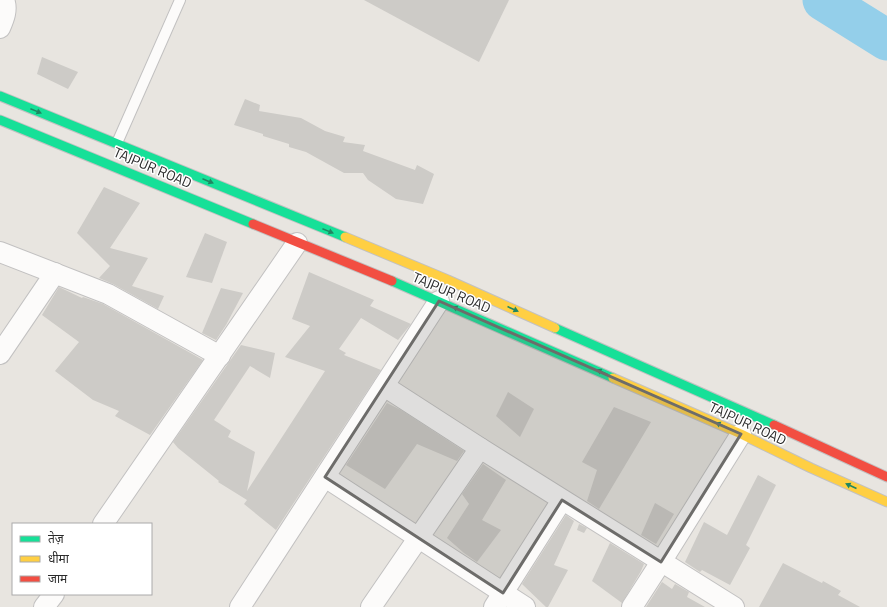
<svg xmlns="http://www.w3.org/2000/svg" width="887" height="607" font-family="'Titillium Web','Noto Sans Devanagari',sans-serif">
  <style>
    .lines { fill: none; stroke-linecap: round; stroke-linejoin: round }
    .river { stroke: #94cfea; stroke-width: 41 }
    .building { fill: #cdcbc7 }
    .lane-casing { stroke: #c2c1c1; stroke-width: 12 }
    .street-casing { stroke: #c2c1c1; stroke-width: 22 }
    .fast-casing { stroke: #c2c1c1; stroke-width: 11 }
    .slow-casing { stroke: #c2c1c1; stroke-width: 11 }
    .jam-casing { stroke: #c2c1c1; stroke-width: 11 }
    .lane { stroke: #fcfbfa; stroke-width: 10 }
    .street { stroke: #fcfbfa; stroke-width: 20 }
    .fast { stroke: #16e098; stroke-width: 9 }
    .slow { stroke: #ffcf43; stroke-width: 9 }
    .jam { stroke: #f24e42; stroke-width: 9 }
    .oneway { fill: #208662 }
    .marked { fill: #6d6c6a; fill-opacity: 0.2; stroke: #6d6c6a; stroke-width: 3; stroke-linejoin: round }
    .labels { text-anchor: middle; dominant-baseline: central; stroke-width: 3; stroke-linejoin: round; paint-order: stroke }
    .street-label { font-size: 14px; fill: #2b2b2b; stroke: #fff }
  </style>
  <rect width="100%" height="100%" fill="#e8e5e0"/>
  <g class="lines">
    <polyline class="river" points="823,0 887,40"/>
  </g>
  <g class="building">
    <polygon points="364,0 509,0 479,62"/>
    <polygon points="42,57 78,72 68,89 37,74"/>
    <polygon points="245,99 260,105 259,111 301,118 325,131 345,137 343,142 365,145 363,151 415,170 417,165 434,174 423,204 396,199 368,180 363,173 344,173 306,152 289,147 289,144 263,136 263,134 234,125"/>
    <polygon points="104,187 140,203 110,248 148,258 132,286 164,296 158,309 113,284 99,278 110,266 77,233"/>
    <polygon points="205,233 227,242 212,283 186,277"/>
    <polygon points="309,272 374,300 370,306 411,324 398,340 361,318 339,349 346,353 344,355 381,370 276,530 244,504 247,500 218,482 219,481 178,448 173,442 241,345 275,353 270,378 250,366 214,420 231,431 228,437 255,452 247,491 325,371 285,357 310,326 292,319"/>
    <polygon points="59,287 82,298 83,297 103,304 203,360 150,435 115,416 119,411 93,400 55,371 79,342 42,315"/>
    <polygon points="221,288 243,293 226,325 216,340 202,333"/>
    <polygon points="508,392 534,409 520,437 496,416"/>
    <polygon points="387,403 401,410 464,451 457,461 417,444 385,489 346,465"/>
    <polygon points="614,407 651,422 599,509 587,501 597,470 582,462"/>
    <polygon points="483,464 506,480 482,520 501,530 477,562 464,553 447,538 469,504 462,494"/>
    <polygon points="758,475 776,485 746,545 750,548 730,585 702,570 700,572 685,562 704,522 727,535"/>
    <polygon points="655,503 674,514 656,544 641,535"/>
    <polygon points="566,515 574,521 554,565 568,570 548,607 546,607 522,584"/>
    <polygon points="579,524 587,528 584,533 577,530"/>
    <polygon points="610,543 644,564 641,571 622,603 592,581"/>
    <polygon points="783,563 822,583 823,581 841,591 838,595 860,607 759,607"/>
    <polygon points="662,582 672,589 675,584 689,592 687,597 705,607 646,607"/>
  </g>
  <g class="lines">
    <defs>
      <polyline id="lane" points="117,143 180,0"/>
      <g id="street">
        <path d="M0 28C4 19 8 9 4 0"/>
        <polyline points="0,252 108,294 220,356"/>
        <polyline points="0,354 55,273"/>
        <polyline points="384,386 480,448 734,607"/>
        <polyline points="325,477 525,607"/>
        <polyline points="103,524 297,243"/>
        <polyline points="44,607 54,594"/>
        <polyline points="240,607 439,301"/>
        <polyline points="371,607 480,448"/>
        <polyline points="494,607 562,500"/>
        <polyline points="632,607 661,562 741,434"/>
      </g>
      <g id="fast">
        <polyline points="0,96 345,237"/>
        <polyline points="0,120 253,224"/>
        <polyline points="392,281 613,378"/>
        <polyline points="555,328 774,425"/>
      </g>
      <g id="slow">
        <polyline points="345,237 448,280 555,328"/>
        <polyline points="613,378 741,434 811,468 887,502"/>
      </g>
      <g id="jam">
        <polyline points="253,224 392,281"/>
        <polyline points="774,425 887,477"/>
      </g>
    </defs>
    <use href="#lane" class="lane-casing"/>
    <use href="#street" class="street-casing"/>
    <use href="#fast" class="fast-casing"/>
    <use href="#slow" class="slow-casing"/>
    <use href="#jam" class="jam-casing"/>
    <use href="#lane" class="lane"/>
    <use href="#street" class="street"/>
    <use href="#fast" class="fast"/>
    <use href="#slow" class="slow"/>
    <use href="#jam" class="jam"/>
  </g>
  <defs><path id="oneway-solid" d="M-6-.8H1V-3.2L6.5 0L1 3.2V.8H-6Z"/></defs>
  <g class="oneway">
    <use href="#oneway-solid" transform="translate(36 111) rotate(22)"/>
    <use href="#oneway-solid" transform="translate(208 181) rotate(23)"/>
    <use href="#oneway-solid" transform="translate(328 231) rotate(22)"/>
    <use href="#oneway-solid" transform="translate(458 309) rotate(-156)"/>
    <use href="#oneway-solid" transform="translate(513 309) rotate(24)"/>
    <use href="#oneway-solid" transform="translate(602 372) rotate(-156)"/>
    <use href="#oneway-solid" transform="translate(721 425) rotate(-156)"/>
    <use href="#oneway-solid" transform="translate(851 486) rotate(-156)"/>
  </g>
  <path class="marked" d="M439 301 741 434 661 562 562 500 503 593 325 477Z"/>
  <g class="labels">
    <g class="street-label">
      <text transform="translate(153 167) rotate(23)">TAJPUR ROAD</text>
      <text transform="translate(452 292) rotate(23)">TAJPUR ROAD</text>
      <text transform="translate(748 423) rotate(25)">TAJPUR ROAD</text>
    </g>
  </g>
  <rect x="12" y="523" width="140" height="72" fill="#ffffff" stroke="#aaaaaa"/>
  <rect x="20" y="536" width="20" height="6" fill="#16e098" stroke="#aaaaaa"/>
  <text x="48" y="543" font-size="12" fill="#2b2b2b">तेज़</text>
  <rect x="20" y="556" width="20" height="6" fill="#ffcf43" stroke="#aaaaaa"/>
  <text x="48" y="563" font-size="12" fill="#2b2b2b">धीमा</text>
  <rect x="20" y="576" width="20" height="6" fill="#f24e42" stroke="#aaaaaa"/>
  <text x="48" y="583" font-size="12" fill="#2b2b2b">जाम</text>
</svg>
